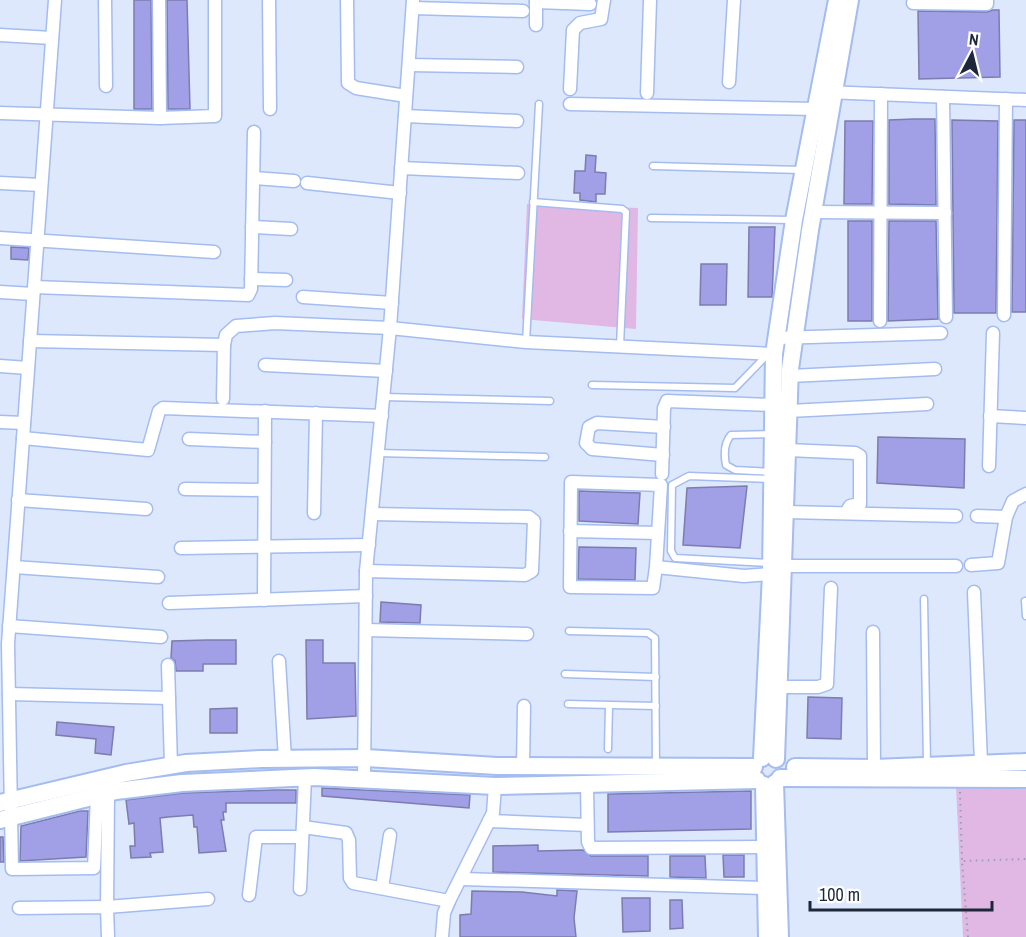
<svg xmlns="http://www.w3.org/2000/svg" width="1026" height="937" font-family="'Archivo Narrow',sans-serif">
  <style>
    .green { fill: #e1b7e3 }
    .building { fill: #a19fe5; stroke: #7d7cb0; stroke-width: 1.5 }
    .lines { fill: none; stroke-linecap: round; stroke-linejoin: round }
    .lane-casing { stroke: #a4bcef; stroke-width: 9 }
    .street-casing { stroke: #a4bcef; stroke-width: 15 }
    .secondary-casing { stroke: #a4bcef; stroke-width: 20 }
    .path { stroke: #949fb3; stroke-width: 2; stroke-dasharray: 1.5 4.5; stroke-linecap: butt }
    .lane { stroke: #fff; stroke-width: 6 }
    .street { stroke: #fff; stroke-width: 12 }
    .secondary { stroke: #fff; stroke-width: 16 }
  </style>
  <rect width="100%" height="100%" fill="#dde8fd"/>
  <g class="green">
    <polygon points="527,204 638,208 636,329 522,319"/>
    <polygon points="1026,763 1026,937 963,937 955,765"/>
  </g>
  <g class="building">
    <polygon points="134,0 151,0 152,109 134,109"/>
    <polygon points="167,0 187,0 190,109 168,109"/>
    <polygon points="993,10 999,10 1000,77 919,79 918,11 987,12"/>
    <polygon points="914,119 935,119 936,205 889,204 889,120"/>
    <polygon points="952,120 998,121 996,313 954,313"/>
    <polygon points="1014,120 1026,120 1026,312 1012,312"/>
    <polygon points="845,121 873,121 872,204 844,204"/>
    <polygon points="586,155 596,156 595,172 606,173 605,194 596,194 596,202 580,200 580,193 574,193 575,171 585,171"/>
    <rect x="848" y="221" width="24" height="100"/>
    <polygon points="889,221 936,221 938,319 888,321"/>
    <polygon points="749,227 775,227 772,297 748,297"/>
    <polygon points="11,247 29,248 28,260 11,259"/>
    <polygon points="701,264 727,264 726,305 700,305"/>
    <polygon points="878,437 965,439 964,488 877,483"/>
    <polygon points="747,486 740,548 683,545 687,488"/>
    <polygon points="579,491 640,493 638,524 579,521"/>
    <polygon points="579,547 636,548 635,580 578,579"/>
    <polygon points="381,602 421,605 420,623 380,622"/>
    <polygon points="207,640 236,640 236,664 203,664 203,671 176,671 175,661 171,658 172,641"/>
    <polygon points="306,640 323,640 323,663 355,663 356,716 307,719"/>
    <polygon points="808,697 842,698 841,739 807,738"/>
    <polygon points="237,708 237,733 210,733 210,709"/>
    <polygon points="57,722 114,727 111,755 95,753 96,739 56,735"/>
    <polygon points="322,788 470,795 469,808 322,796"/>
    <polygon points="275,790 296,790 296,803 226,803 226,812 223,812 224,820 221,820 226,851 199,853 197,827 194,827 193,815 168,817 160,818 163,852 150,853 151,857 131,858 130,846 135,846 134,823 129,824 126,800 183,793"/>
    <polygon points="751,791 751,829 608,832 608,794"/>
    <polygon points="80,811 88,811 86,857 20,861 21,826"/>
    <polygon points="0,837 3,837 4,862 0,862"/>
    <polygon points="538,845 538,851 583,850 591,856 648,856 648,876 493,872 493,846"/>
    <polygon points="723,855 744,855 744,877 724,877"/>
    <polygon points="670,856 705,856 706,878 670,877"/>
    <polygon points="557,890 577,891 574,918 576,937 460,937 460,915 471,914 472,891 522,892 557,896"/>
    <polygon points="622,898 650,898 650,931 623,932"/>
    <polygon points="670,900 682,900 683,928 670,929"/>
  </g>
  <g class="lines">
    <defs>
      <g id="lane">
        <polyline points="653,166 802,170"/>
        <polyline points="533,202 622,209 626,212 620,346"/>
        <polyline points="651,218 792,220"/>
        <polyline points="526,342 539,104"/>
        <polyline points="592,385 735,388 769,353"/>
        <polyline points="383,397 550,401"/>
        <path d="M771 434 731 435C724 443 724 455 726 465L735 470 771 472"/>
        <polyline points="378,453 545,457"/>
        <polyline points="769,563 675,558 671,551 672,485 689,476 770,479"/>
        <polyline points="924,599 927,763"/>
        <polyline points="1025,601 1026,616"/>
        <polyline points="569,631 648,633 655,638 656,766"/>
        <polyline points="565,674 656,677"/>
        <polyline points="568,704 656,706"/>
        <polyline points="608,749 609,706"/>
      </g>
      <g id="street">
        <polyline points="55,0 8,644 12,869 94,868 97,795"/>
        <polyline points="105,0 106,86"/>
        <polyline points="159,0 160,118"/>
        <polyline points="269,0 270,109"/>
        <polyline points="347,0 348,83 356,88 406,96"/>
        <polyline points="536,2 590,4"/>
        <polyline points="913,3 987,4 987,0"/>
        <polyline points="413,8 523,11"/>
        <polyline points="536,25 536,0"/>
        <polyline points="0,35 52,38"/>
        <polyline points="409,65 517,67"/>
        <polyline points="729,82 734,0"/>
        <polyline points="570,89 573,30 580,23 601,19 604,0"/>
        <polyline points="826,92 1026,100"/>
        <polyline points="647,93 650,0"/>
        <polyline points="943,97 946,317"/>
        <polyline points="570,104 817,109"/>
        <polyline points="0,113 160,118 215,116 215,0"/>
        <polyline points="405,116 517,121"/>
        <polyline points="401,168 518,173"/>
        <polyline points="254,178 294,181"/>
        <polyline points="0,183 41,185"/>
        <polyline points="307,183 400,193"/>
        <polyline points="814,212 945,213"/>
        <polyline points="252,227 291,229"/>
        <polyline points="0,238 214,252"/>
        <polyline points="251,279 286,280"/>
        <polyline points="34,287 248,295 251,289 254,132"/>
        <polyline points="0,292 33,294"/>
        <polyline points="303,297 392,303"/>
        <polyline points="1004,315 1006,99"/>
        <polyline points="880,321 881,94"/>
        <polyline points="777,338 941,333"/>
        <polyline points="30,341 224,345 223,399"/>
        <polyline points="224,345 226,335 236,326 275,323 390,328 526,342 774,354"/>
        <polyline points="265,365 386,371"/>
        <polyline points="0,366 28,368"/>
        <polyline points="790,376 935,369"/>
        <polyline points="789,411 927,404"/>
        <polyline points="990,416 1026,418"/>
        <polyline points="0,422 24,423"/>
        <polyline points="23,438 148,450 159,411 163,408 382,416"/>
        <polyline points="189,439 265,442"/>
        <polyline points="788,450 855,453 860,456 860,504 850,506 847,511"/>
        <polyline points="663,455 592,449 586,443 589,427 597,423 664,427"/>
        <polyline points="989,466 993,333"/>
        <polyline points="662,474 664,408 667,401 773,405"/>
        <polyline points="185,489 264,490"/>
        <polyline points="18,500 146,509"/>
        <polyline points="786,512 956,516"/>
        <polyline points="314,513 316,413"/>
        <polyline points="977,516 1006,517 1013,501 1026,494"/>
        <polyline points="570,531 658,533"/>
        <polyline points="181,548 369,545"/>
        <polyline points="971,565 998,563 1006,517"/>
        <polyline points="784,566 956,566"/>
        <polyline points="14,567 158,577"/>
        <polyline points="656,567 653,588 570,587 571,482 661,485 656,567 744,576 771,574"/>
        <polyline points="366,571 525,575 532,571 534,521 529,517 372,514"/>
        <polyline points="974,592 981,763"/>
        <polyline points="264,600 265,411"/>
        <polyline points="169,603 366,596"/>
        <polyline points="9,626 161,637"/>
        <polyline points="366,630 527,634"/>
        <polyline points="873,632 874,768"/>
        <polyline points="279,661 285,759"/>
        <polyline points="168,665 171,765"/>
        <polyline points="780,687 818,687 827,684 831,588"/>
        <polyline points="9,694 169,698"/>
        <polyline points="523,767 524,706"/>
        <polyline points="364,780 366,571 390,328 413,0"/>
        <polyline points="587,785 588,842 591,848 764,847"/>
        <polyline points="108,793 107,907 208,899"/>
        <polyline points="489,821 587,825"/>
        <polyline points="303,827 346,833 349,840 350,878 353,883 449,901"/>
        <polyline points="462,879 766,888"/>
        <polyline points="382,888 390,835"/>
        <polyline points="300,889 305,778"/>
        <polyline points="249,895 256,837 302,837"/>
        <polyline points="19,908 107,907 108,937"/>
        <polyline points="442,937 444,913 449,901 493,813 495,786"/>
      </g>
      <g id="secondary">
        <polyline points="762,758 771,574 774,354 794,220 837,0"/>
        <polyline points="776,759 790,369 810,230 850,0"/>
        <polyline points="795,767 874,768 1026,762"/>
        <polyline points="780,778 1026,779"/>
        <polyline points="775,783 780,937"/>
        <polyline points="764,785 767,937"/>
        <polyline points="0,803 126,773 186,763 261,759 366,758 497,766 754,767"/>
        <polyline points="0,820 116,791 182,783 314,777 495,786 757,780"/>
      </g>
    </defs>
    <use href="#lane" class="lane-casing"/>
    <use href="#street" class="street-casing"/>
    <use href="#secondary" class="secondary-casing"/>
    <g class="path">
      <polyline points="960,792 962,861"/>
      <polyline points="968,937 962,861 1026,859"/>
    </g>
    <use href="#lane" class="lane"/>
    <use href="#street" class="street"/>
    <use href="#secondary" class="secondary"/>
  </g>
  <g transform="translate(972 54) rotate(7)" stroke="#ffffff" stroke-width="4.5" paint-order="stroke">
  <path d="M0-4.5L10 22L0 15L-10 22Z" fill="#1e273a"/>
  <text y="-9" font-size="16" font-weight="bold" text-anchor="middle" fill="#1e273a">N</text>
  </g>
  <path d="M810 901v9h182v-9" fill="none" stroke="#1e273a" stroke-width="3"/>
  <text x="819" y="901" font-size="18" fill="#1e273a" stroke="#ffffff" stroke-width="4.5" paint-order="stroke">100 m</text>
</svg>
